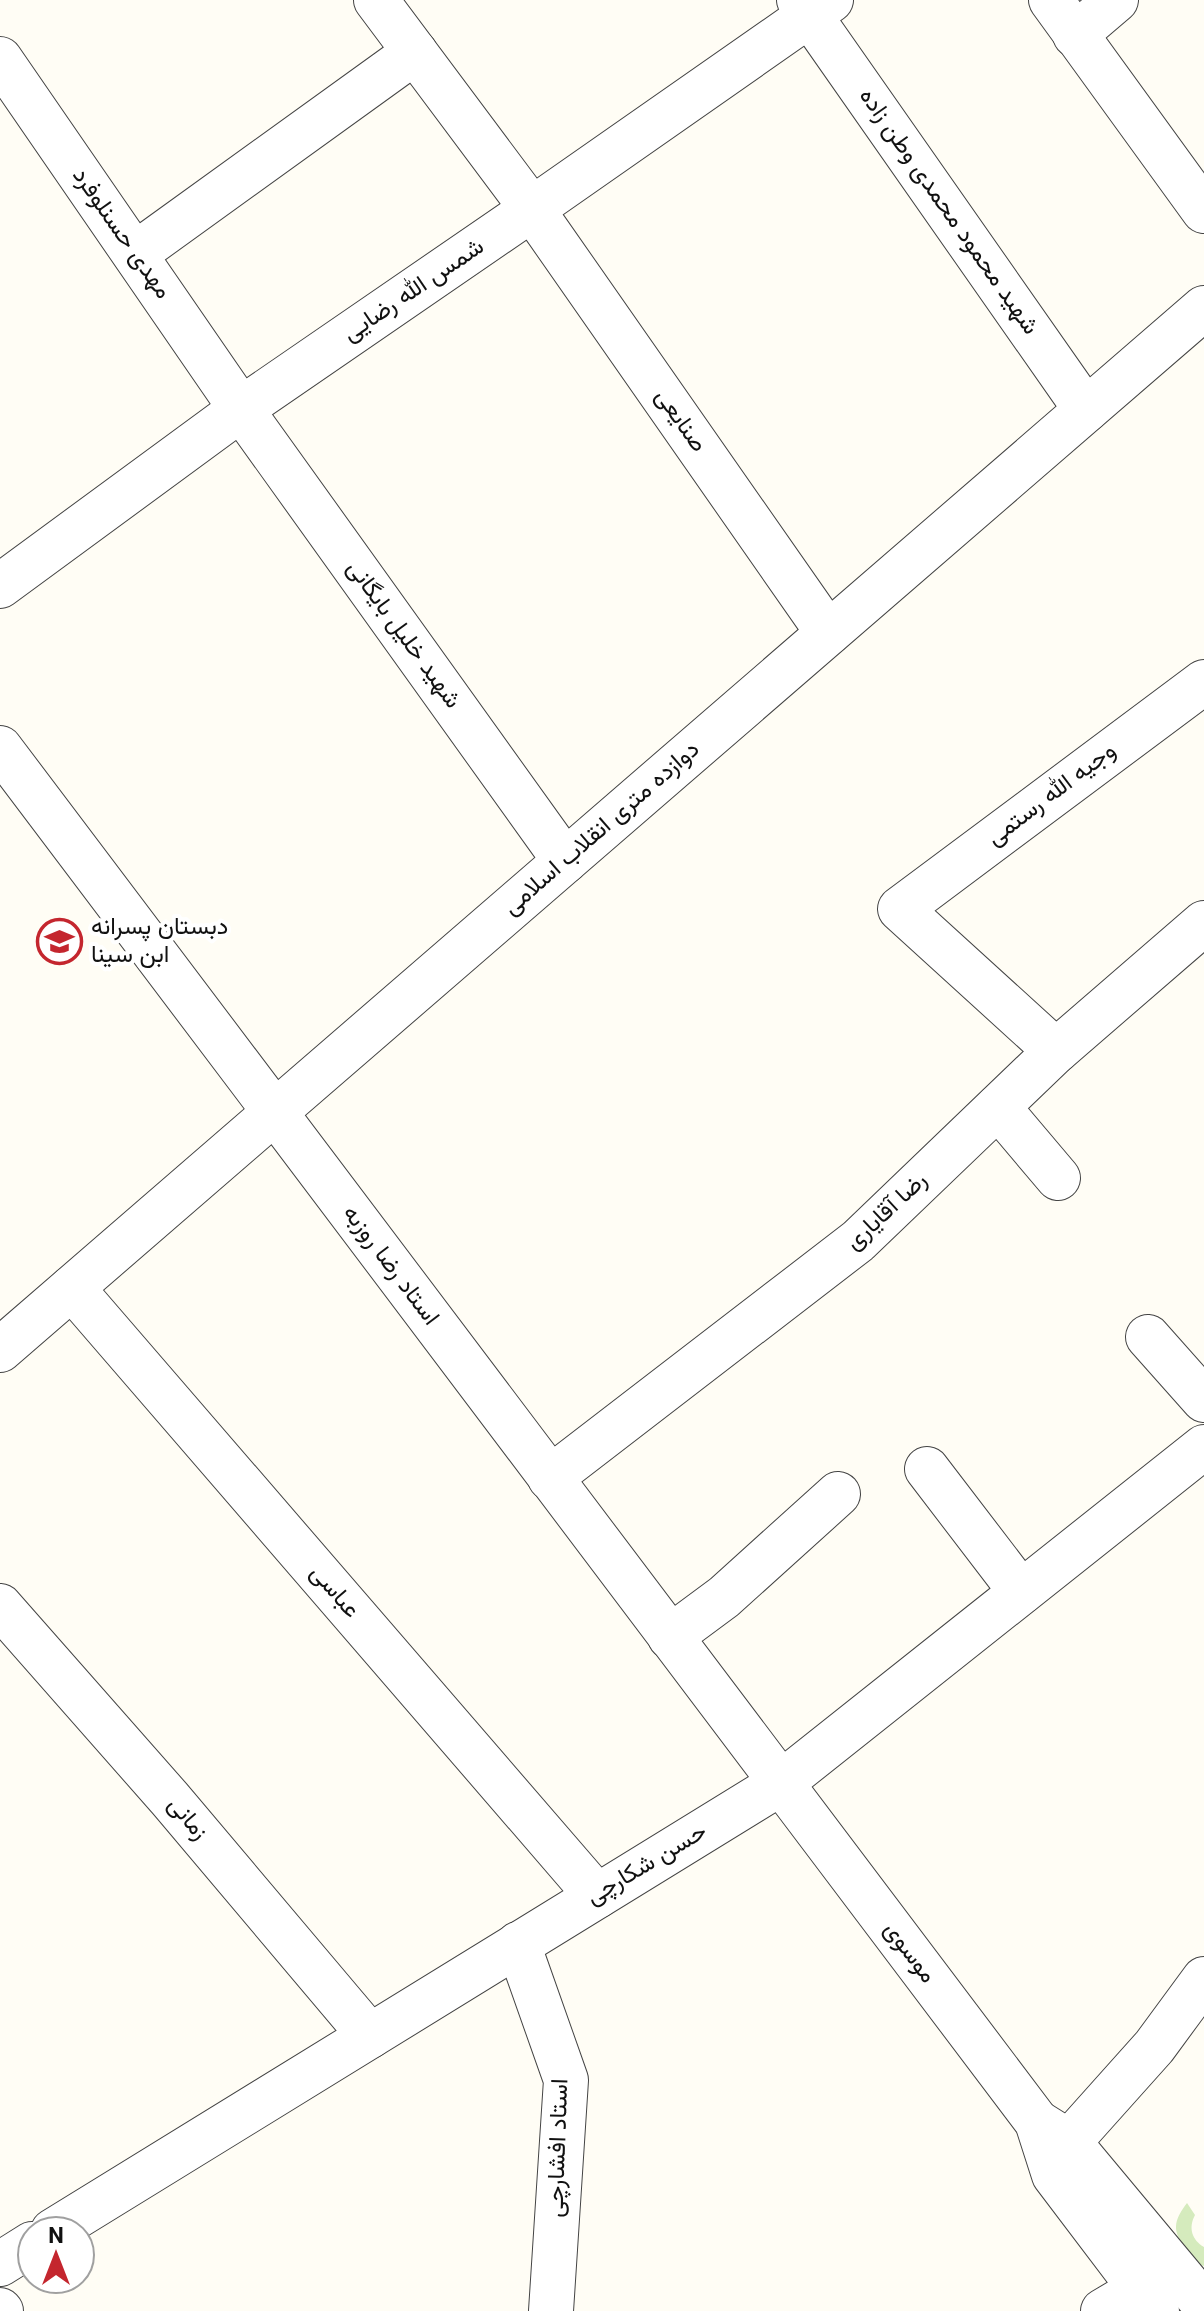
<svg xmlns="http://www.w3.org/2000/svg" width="1204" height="2311" font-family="Georgia,Vazirmatn,serif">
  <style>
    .green { fill: #d5ebbd }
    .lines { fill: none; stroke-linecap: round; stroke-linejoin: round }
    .minor-casing { stroke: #444; stroke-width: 46 }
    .minor { stroke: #fff; stroke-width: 44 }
    .labels { text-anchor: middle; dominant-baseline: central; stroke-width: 8; stroke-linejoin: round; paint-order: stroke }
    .street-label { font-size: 24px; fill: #111; stroke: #fff }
    .poi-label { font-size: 24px; fill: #111; stroke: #fff; text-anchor: start }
  </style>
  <rect width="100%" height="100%" fill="#fffdf5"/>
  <path class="green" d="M1187 2203 1195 2215C1188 2228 1192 2240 1204 2247V2266C1196 2264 1195 2260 1190 2254 1174 2234 1170 2225 1187 2203Z"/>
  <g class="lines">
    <defs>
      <g id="minor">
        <polyline points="376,0 532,209 828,633"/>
        <polyline points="799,0 1086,410"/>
        <polyline points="1051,0 1204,211"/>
        <polyline points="1075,35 1116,0"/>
        <polyline points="0,59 241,409 565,861"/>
        <polyline points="135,254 415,52"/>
        <polyline points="0,586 241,409 532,209 831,0"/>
        <polyline points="0,748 1037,2122 1054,2175 1157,2311"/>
        <polyline points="1056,1051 900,909 1204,682"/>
        <polyline points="998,1107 1058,1178"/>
        <polyline points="72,1288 597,1896"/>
        <polyline points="1148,1337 1204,1400"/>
        <polyline points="0,1350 1204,308"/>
        <polyline points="927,1469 1021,1592"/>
        <polyline points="550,1478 858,1241 1056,1051 1204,923"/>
        <polyline points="0,1606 170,1799 370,2036"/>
        <polyline points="670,1637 724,1597 838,1494"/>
        <polyline points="518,1944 566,2080 551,2311"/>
        <polyline points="1037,2122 1069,2142 1204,2304"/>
        <polyline points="1069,2142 1154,2047 1204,1979"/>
        <polyline points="53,2231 781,1783 1204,1447"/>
        <polyline points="0,2264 32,2244"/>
        <polyline points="0,2310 1,2311"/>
        <polyline points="1103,2311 1140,2289"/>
      </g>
    </defs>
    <use href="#minor" class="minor-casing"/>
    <use href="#minor" class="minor"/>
  </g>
  <defs>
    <symbol id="school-ring" viewBox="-11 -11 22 22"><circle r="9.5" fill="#fff" stroke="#c4262e" stroke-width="1.5"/><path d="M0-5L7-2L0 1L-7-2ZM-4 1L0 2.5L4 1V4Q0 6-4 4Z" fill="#c4262e"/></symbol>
  </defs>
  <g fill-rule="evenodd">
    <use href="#school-ring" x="34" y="916" width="51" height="51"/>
  </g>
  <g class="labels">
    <g class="street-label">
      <text transform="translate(948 212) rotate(55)">شهید محمود محمدی وطن زاده</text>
      <text transform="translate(121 234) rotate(55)">مهدی حسنلوفرد</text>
      <text transform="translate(414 291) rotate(-34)">شمس الله رضایی</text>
      <text transform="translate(680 421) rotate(55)">صنایعی</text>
      <text transform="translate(403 635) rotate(54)">شهید خلیل بایگانی</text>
      <text transform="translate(1052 795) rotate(-37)">وجیه الله رستمی</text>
      <text transform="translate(602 829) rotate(-41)">دوازده متری انقلاب اسلامی</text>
      <text transform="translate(887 1212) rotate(-43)">رضا آقایاری</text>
      <text transform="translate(390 1266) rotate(53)">استاد رضا روزبه</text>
      <text transform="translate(334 1592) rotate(49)">عباسی</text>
      <text transform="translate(187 1819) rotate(50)">زمانی</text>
      <text transform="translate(647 1865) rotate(-31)">حسن شکارچی</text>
      <text transform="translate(909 1953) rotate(53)">موسوی</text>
      <text transform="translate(559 2148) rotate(-88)">استاد افشارچی</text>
    </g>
    <g class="poi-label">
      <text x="91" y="928">دبستان پسرانه<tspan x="91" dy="28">ابن سینا</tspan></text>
    </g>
  </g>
  <g transform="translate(56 2255)"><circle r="38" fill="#ffffff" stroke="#a0a0a0" stroke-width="2"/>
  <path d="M0-6L14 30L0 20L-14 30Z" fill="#c4262e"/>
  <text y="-12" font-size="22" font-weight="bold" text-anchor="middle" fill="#111111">N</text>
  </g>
</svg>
